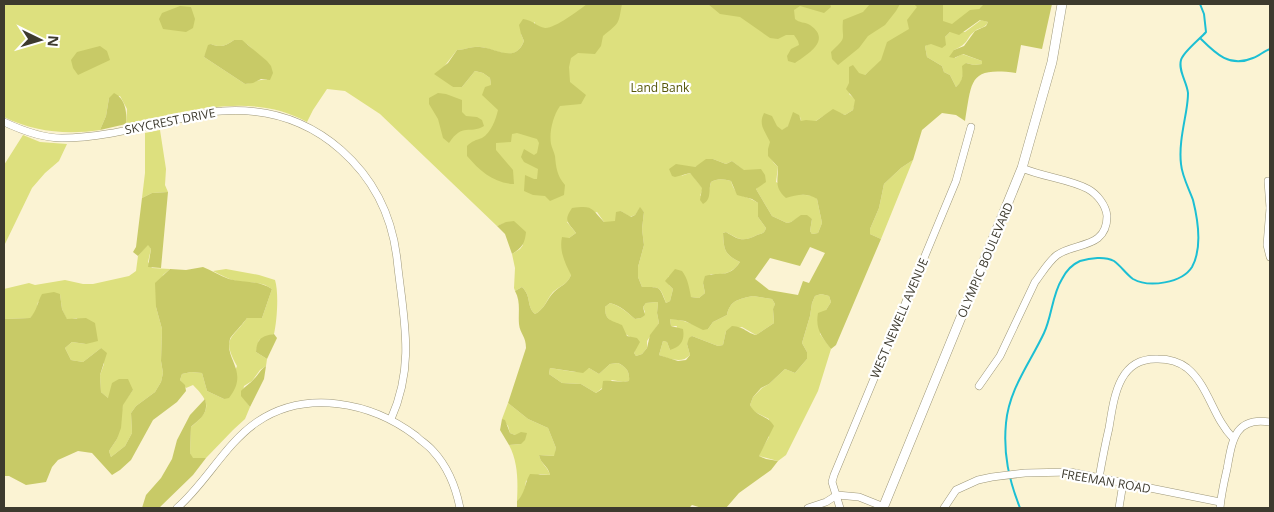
<svg xmlns="http://www.w3.org/2000/svg" width="1274" height="512" font-family="'Open Sans',sans-serif">
  <style>
    .green { fill: #dde07e; fill-rule: evenodd }
    .forest { fill: #c8ca67; fill-rule: evenodd }
    .lines { fill: none; stroke-linecap: round; stroke-linejoin: round }
    .stream { stroke: #1cbfd3; stroke-width: 2 }
    .minor-casing { stroke: #9d9779; stroke-width: 8 }
    .major-casing { stroke: #9d9779; stroke-width: 10 }
    .minor { stroke: #fff; stroke-width: 7 }
    .major { stroke: #fff; stroke-width: 9 }
    .labels { text-anchor: middle; dominant-baseline: central; stroke-width: 4.5; stroke-linejoin: round; paint-order: stroke }
    .park-label { font-size: 12px; fill: #555609; stroke: #fff }
    .street-label { font-size: 12px; fill: #3d3a2e; stroke: #fff }
  </style>
  <rect width="100%" height="100%" fill="#fbf3d3"/>
  <g class="green">
    <path d="M4 4H984V6L945 30 880 62 865 75 849 94 856 100 853 110 845 115C835 110 825 114 816 121H801L800 117C783 131 754 145 778 167L776 182 798 194 814 196 817 199 822 223 818 233 812 234 810 231 812 219 801 216 791 222 787 223 772 216 756 189 761 184 732 161 726 164 713 159 695 167 681 176 690 173C695 177 697 183 703 188L700 196 709 190 711 182C718 178 723 179 731 181 736 199 745 194 758 203V217L766 228C764 234 762 233 757 235 743 242 740 240 726 232L723 233C724 250 724 254 740 262 732 273 725 275 711 274L703 283 705 293 699 298 691 297 673 274 668 277 669 285 673 289 670 301 666 303C660 286 660 287 642 287L638 277V267L644 245 642 229 644 212 640 208 635 215 630 217 621 211 615 222H604L597 212 567 222 576 233 569 238 571 275C568 284 560 286 553 292 547 299 544 310 535 314 526 306 532 297 522 287L515 291 514 288 515 268 512 254 520 249 523 245 505 223 497 226 380 114 345 91 327 89 313 110 307 122C252 91 184 112 126 124L127 109 120 96 109 98 106 116 100 130C67 135 34 132 4 117ZM535 22 526 98 491 85 490 78 483 73 475 71 462 87H453L443 68 457 50C465 50 473 46 480 47 497 49 515 64 524 41L521 34ZM234 40C255 41 261 63 267 80 259 79 253 83 245 84L204 57 211 44C220 48 226 46 234 40Z"/>
    <path d="M981 20 988 22C985 29 979 27 975 31 965 39 970 43 954 50L955 58 962 54 982 61V64L974 65 966 63 961 82 956 87 950 75 944 72 942 66 927 57 925 46 945 37 950 32H965Z"/>
    <polygon points="160,130 166,169 165,185 168,192 152,193 142,198 145,173 145,133"/>
    <polygon points="23,135 40,142 67,144 59,161 45,173 32,188 4,246 4,165"/>
    <polygon points="913,160 881,239 870,234 870,229 879,208 884,184 901,168"/>
    <polygon points="148,244 151,249 148,262 152,268 170,269 163,275 156,297 156,307 162,329 161,361 163,373 161,382 155,392 136,406 131,413 132,433 125,446 111,457 109,451 117,439 123,404 133,390 109,399 101,392 100,375 104,364 101,348 83,362 71,360 65,348 72,342 86,344 77,318 67,320 62,309 60,294 38,302 36,312 30,318 4,319 4,289 29,283 35,285 65,280 83,284 93,284 129,276 136,271 138,256"/>
    <path d="M226 269 259 275 275 280C279 293 277 321 274 334L259 340 256 352 267 359 266 366 260 370 252 381 244 386 242 396 250 407 245 419 233 430 206 458H192L190 453 191 427C211 410 211 403 193 385L186 388 180 380 182 374 191 372 202 373 207 391 224 399 237 366C221 337 232 340 247 318H262L272 289C260 280 251 284 236 281 228 279 221 275 213 271Z"/>
    <polygon points="821,294 829,296 831,302 826,310 820,334 831,349 818,391 786,455 778,461 759,456 760,452 769,437 769,419 753,411 750,405 753,397 762,388 769,384 785,369 795,373 807,359 807,352 802,343 810,316 812,303 815,296"/>
    <path d="M753 296 772 299 775 304 773 310 774 323 756 335 742 327 726 331 723 345 718 346 692 336 687 344 690 355C682 364 670 359 659 355L663 341 667 342 670 350 677 326H671L670 319C684 319 694 326 708 329L713 322 727 315C730 300 739 299 753 296Z"/>
    <path d="M658 302 657 313 659 323 647 341V348L642 354 636 356 634 353 636 347 633 338C626 336 609 322 606 315 605 313 605 309 605 307L610 303C620 306 627 312 635 319L641 318 645 312 643 307 646 303Z"/>
    <path d="M618 363C626 367 630 371 629 381L623 382 612 380 596 393 581 384 562 383 549 374 550 368 575 372 589 368 599 374 610 364Z"/>
    <path d="M508 403 528 419 548 428 556 448 555 456 539 455C541 464 548 467 550 475L540 474 526 481 524 493 517 501C518 481 518 462 509 445L521 444 515 435 510 433 508 426 502 419Z"/>
  </g>
  <g class="forest">
    <path d="M587 4H622C618 25 620 22 603 36L601 46 595 54 578 53 571 58 569 67 570 82 586 95 581 104 560 106C553 116 549 132 551 144 552 148 554 152 555 156 556 167 557 176 565 185L564 195 550 201 545 196 533 195 524 191 525 175 534 179H537L538 169 524 162 521 157 524 149 534 155 537 153 539 143 537 139 517 133 512 134 511 142 496 143V150L513 170 514 184C493 183 480 171 467 156V146C472 141 476 140 482 138 491 133 496 119 498 110L482 95 485 87 491 85 490 78 483 73 475 71 462 87H453L434 74 448 63 457 50C464 50 473 46 480 47 497 48 515 64 524 41L521 34 519 25 523 19C533 20 537 27 545 28 554 29 579 10 587 4Z"/>
    <path d="M708 4H830L831 7 824 13 800 6 794 10 795 19C799 23 805 22 810 25 832 40 808 54 795 63L788 61 787 56 791 49 799 45 798 41 794 35H786L778 39 770 38 740 17 720 14Z"/>
    <path d="M870 4H900L896 11 885 25 868 36 859 48 838 65 832 59 831 52C849 35 841 41 843 20L863 12Z"/>
    <path d="M914 4H943V21L952 24 970 10 979 9 984 4H1052L1042 49 1021 45 1016 73C969 67 972 80 965 121L956 115 942 113 922 130 913 160 901 168 884 184 879 208 870 229V234L881 239 836 345 831 349C822 337 815 329 818 313L826 310 831 302 829 296 821 294 815 296 812 303 810 316 802 343 807 352V359L795 373 785 369 769 384 761 388 753 397 750 405C757 418 767 414 774 426L759 456 766 459 778 461 771 470 739 493 726 508H702L692 505 689 508H517V501C526 492 524 484 530 474L550 475C548 465 541 465 539 455L554 456 556 448 548 428 528 419 508 403 526 348C526 336 520 334 519 324 518 312 521 302 515 291L522 287C532 297 526 306 535 314 544 310 547 299 554 292 560 286 568 284 571 275 565 263 559 251 562 237L569 238 576 233C568 222 563 221 572 208 593 205 591 208 604 222L615 221 616 212 621 211 631 217 635 215 640 207 644 212 642 229 644 245 638 267V277L642 287C661 287 659 286 666 303L670 301 673 289 665 281 675 269 682 271C688 279 689 287 691 297L699 298 705 293 703 283 705 276C721 271 728 279 740 262 724 254 724 250 723 233L726 232C739 240 743 242 757 235 762 233 764 234 766 228L758 217V203L752 199 737 195 731 181C723 179 718 178 711 182 708 191 712 199 703 204L700 200 702 188 690 173 675 177 672 176 669 169 676 164 695 167 706 159H713L726 164 732 161 744 170 761 169 765 175 766 182 756 189 772 216 787 223 791 222 801 215H807L812 219 810 231 812 234 818 233 822 223 817 199C807 192 796 195 786 198 774 187 778 182 778 167L768 156V149L770 142C765 131 758 125 764 113L772 116 777 126 782 130 788 126 793 112 799 115 801 121 806 120 816 121 833 109 845 115 853 110 855 100 846 89 849 83V67L853 65 859 73 865 75 881 60 887 42 909 29 907 20 917 7ZM980 20 988 22 986 26 975 31 964 46 954 50 949 57 954 58 963 54 982 61V64L974 65 966 63 962 66C963 75 963 81 956 87L950 75 944 72 942 66 927 57 925 46 931 44 942 48 946 45 945 37 950 32 959 35ZM810 247 825 253 809 283 803 281 798 295 769 290 755 279 770 258 800 266ZM753 296 772 299 775 304 773 309 774 323 756 335C745 332 745 327 732 326L726 331 723 345 718 346 692 336 689 338 687 344 690 355 686 360 678 361 659 355 663 341 667 342 670 350C681 347 685 340 683 329L671 326 670 319 685 321 703 330 708 329 713 322 727 315C730 300 739 299 753 296ZM658 302 657 313 659 323 650 335 647 348 642 354 636 356 634 353 640 342 637 338 627 336 622 325C611 320 605 321 605 307L610 303C621 306 627 312 635 319L641 318 645 315 643 307 646 303ZM618 363C626 367 630 371 629 381 621 383 612 380 603 381L602 389 596 393 581 384 562 383 549 374 550 368 583 373 589 368 599 374 610 364Z"/>
    <polygon points="180,6 191,7 195,19 193,28 186,32 163,29 159,19 162,13"/>
    <path d="M234 40H242L267 61 271 66 273 73 270 80 261 79 253 83 245 84 204 57 208 45 211 44C220 48 226 46 234 40Z"/>
    <polygon points="100,46 107,51 110,60 78,75 73,68 71,60 77,52"/>
    <path d="M114 93C126 99 127 113 126 124L100 130 106 116 109 98Z"/>
    <path d="M438 93 446 94 462 100V112L466 116 477 117 482 120 484 126C469 135 463 122 449 143L443 138 438 119 429 104V98Z"/>
    <polygon points="168,192 161,268 148,267 151,249 148,245 138,256 133,252 136,247 142,198 152,193"/>
    <path d="M514 221 526 232C525 243 522 248 512 254L505 234 497 226 506 222Z"/>
    <path d="M203 267C211 270 220 276 229 279 244 283 259 280 272 289L262 318H247C244 323 230 337 230 339 224 360 250 371 229 398L224 399 207 391 202 373 191 372 182 374 180 380 185 385 186 391 177 402 153 420 131 460 120 470 112 475 92 453 78 451 58 460 52 467 46 482 26 485 9 476H4V319L30 318C37 311 37 303 42 294L54 292 60 294 62 309 67 319 86 318 95 323 98 341 86 344 72 342 65 348 71 360 83 362 101 348 107 353 100 375 101 392 108 398 112 383 119 379H128L133 390 123 405 121 428 117 439 109 451 111 457 125 446 132 433 131 413 136 406 155 392 161 382 163 373 161 361 162 329 156 307 155 283 170 269 186 270Z"/>
    <path d="M274 334 277 338 267 359 256 352C257 338 262 336 274 334Z"/>
    <path d="M266 366 264 379 250 407 241 396V391C245 386 250 384 254 379 259 374 260 370 266 366Z"/>
    <path d="M205 399C209 413 201 418 191 427L190 453 193 458H206L193 475 159 508H142L146 495 161 478 172 459 177 440 190 415Z"/>
    <polygon points="502,419 505,420 510,433 515,435 521,432 527,433 525,440 521,444 509,445 500,430"/>
  </g>
  <g class="lines">
    <g class="stream">
      <path d="M1201 39C1216 54 1230 68 1253 58 1259 56 1264 51 1270 49"/>
      <path d="M1020 508C1009 480 1003 454 1006 423 1009 389 1030 363 1044 333 1052 316 1052 295 1062 279 1066 271 1071 265 1080 261 1090 258 1105 256 1114 261 1121 266 1126 274 1133 279 1149 288 1182 283 1192 267 1202 249 1198 220 1193 200 1189 189 1182 176 1181 164 1179 147 1183 129 1186 112 1187 106 1188 99 1188 93 1187 82 1178 71 1181 60 1183 52 1200 39 1206 32L1204 14 1200 4"/>
    </g>
    <defs>
      <g id="minor">
        <path d="M4 122C21 130 43 138 62 138 104 138 148 125 189 117 200 115 211 111 222 111 267 108 308 121 341 150 374 179 392 216 397 259 403 317 416 363 391 419"/>
        <polyline points="1268,181 1270,208"/>
        <polyline points="1270,208 1267,245 1270,257"/>
        <path d="M979 386 1000 356 1035 282C1042 273 1048 262 1057 255 1075 242 1107 249 1107 216 1106 205 1097 194 1088 189 1069 179 1043 177 1022 168"/>
        <path d="M1099 478C1102 461 1105 445 1109 428 1114 398 1118 357 1158 359 1169 359 1178 361 1187 368 1209 386 1213 418 1233 438"/>
        <path d="M177 508C206 483 225 444 257 422 306 389 371 402 416 436 421 441 428 445 433 451 447 466 456 488 460 508"/>
        <polyline points="808,508 826,502 837,495 859,497 884,507"/>
        <polyline points="840,508 832,482 834,475 956,181 971,127"/>
        <polyline points="944,508 956,490 978,480 992,477 1025,473 1070,472 1220,502"/>
        <polyline points="1119,508 1123,483"/>
        <path d="M1220 508C1221 495 1224 482 1227 469 1232 442 1234 416 1270 422"/>
      </g>
      <polyline id="major" points="883,508 1022,168 1052,62 1062,4"/>
    </defs>
    <use href="#minor" class="minor-casing"/>
    <use href="#major" class="major-casing"/>
    <use href="#minor" class="minor"/>
    <use href="#major" class="major"/>
  </g>
  <g class="labels">
    <g class="park-label">
      <text x="660" y="87">Land Bank</text>
    </g>
    <g class="street-label">
      <text transform="translate(170 121) rotate(-11)">SKYCREST DRIVE</text>
      <text transform="translate(985 260) rotate(-67)">OLYMPIC BOULEVARD</text>
      <text transform="translate(899 318) rotate(-67)">WEST NEWELL AVENUE</text>
      <text transform="translate(1106 481) rotate(10)">FREEMAN ROAD</text>
    </g>
  </g>
  <rect width="1274" height="512" fill="none" stroke="#3d3a2e" stroke-width="10"/>
  <g transform="translate(40 40) rotate(95)" stroke="#ffffff" stroke-width="4" paint-order="stroke">
  <path d="M0-4L9 19L0 12L-9 19Z" fill="#3d3a2e"/>
  <text y="-8" font-size="14" font-weight="bold" text-anchor="middle" fill="#3d3a2e">N</text>
  </g>
</svg>
